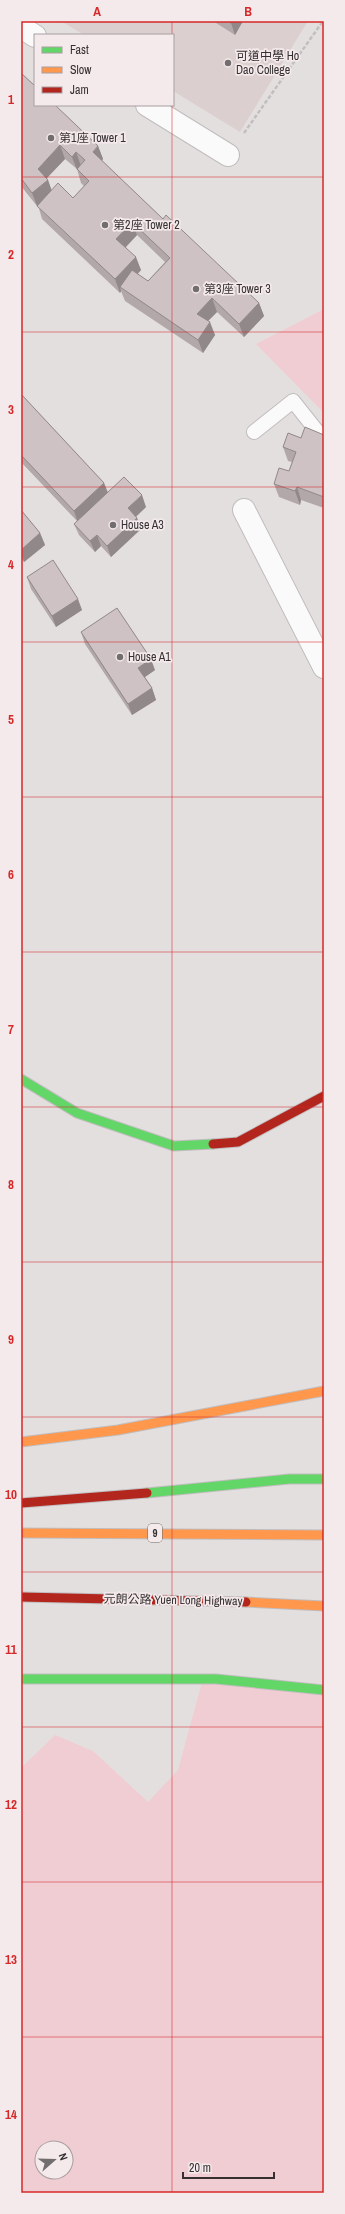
<svg xmlns="http://www.w3.org/2000/svg" width="345" height="2214" font-family="'Archivo Narrow','Noto Sans TC',sans-serif">
  <style>
    .built { fill: #dccfd0 }
    .green { fill: #f0cdd2; fill-rule: evenodd }
    .lines { fill: none; stroke-linecap: round; stroke-linejoin: round }
    .lane-casing { stroke: #c1bdbe; stroke-width: 16 }
    .street-casing { stroke: #c1bdbe; stroke-width: 24 }
    .fast-casing { stroke: #c1bdbe; stroke-width: 11 }
    .slow-casing { stroke: #c1bdbe; stroke-width: 11 }
    .jam-casing { stroke: #c1bdbe; stroke-width: 11 }
    .path { stroke: #c1bfbf; stroke-width: 2.5; stroke-dasharray: 4 2; stroke-linecap: butt }
    .lane { stroke: #fbfafa; stroke-width: 14 }
    .street { stroke: #fbfafa; stroke-width: 22 }
    .fast { stroke: #63d668; stroke-width: 9 }
    .slow { stroke: #ff974d; stroke-width: 9 }
    .jam { stroke: #b3261e; stroke-width: 9 }
    .wall { fill: #b2a7a9; fill-rule: evenodd }
    .shaded-wall { fill: #918889 }
    .building { fill: #cfc2c4; stroke: #918889 }
    .grid { fill: none; stroke: #d62828; stroke-width: 1; stroke-opacity: 0.55 }
    .poi-dot { fill: #726e6f; stroke: #f4e9eb; stroke-width: 1.5 }
    .labels { text-anchor: middle; dominant-baseline: central; stroke-width: 3.5; stroke-linejoin: round; paint-order: stroke }
    .shield { fill: #f4e9eb; stroke: #6e686a; stroke-width: 1 }
    .shield-label { font-size: 11px; font-weight: bold; fill: #353132 }
    .poi-label { font-size: 12px; fill: #353132; stroke: #f4e9eb; text-anchor: start }
    .street-label { font-size: 12px; fill: #353132; stroke: #f4e9eb }
    .neatline { fill: none; stroke: #d62828; stroke-width: 1.5 }
    .grid-label { font-size: 13px; text-anchor: middle; font-weight: bold; fill: #d62828 }
  </style>
  <rect width="100%" height="100%" fill="#e4dfdf"/>
  <polygon class="built" points="61,21 308,21 240,132 173,91 173,35 84,35"/>
  <g class="green">
    <polygon points="324,309 324,413 256,344"/>
    <path d="M202 1682 324 1688V2193H21V1768L55 1735 93 1751 148 1802 178 1770ZM42 2148H66V2172H42Z"/>
  </g>
  <g class="lines">
    <defs>
      <polyline id="lane" points="254,432 293,401 324,440"/>
      <g id="street">
        <polyline points="21,27 35,36"/>
        <polyline points="147,105 228,155"/>
        <polyline points="244,510 324,667"/>
      </g>
      <g id="fast">
        <polyline points="21,1079 77,1113 174,1146 213,1144"/>
        <polyline points="147,1493 289,1479 324,1479"/>
        <polyline points="21,1679 216,1679 324,1690"/>
      </g>
      <g id="slow">
        <polyline points="21,1442 118,1430 324,1391"/>
        <polyline points="21,1533 324,1535"/>
        <polyline points="246,1602 324,1606"/>
      </g>
      <g id="jam">
        <polyline points="213,1144 238,1142 324,1096"/>
        <polyline points="21,1503 147,1493"/>
        <polyline points="21,1597 246,1602"/>
      </g>
    </defs>
    <use href="#lane" class="lane-casing"/>
    <use href="#street" class="street-casing"/>
    <use href="#fast" class="fast-casing"/>
    <use href="#slow" class="slow-casing"/>
    <use href="#jam" class="jam-casing"/>
    <polyline class="path" points="244,133 323,21"/>
    <use href="#lane" class="lane"/>
    <use href="#street" class="street"/>
    <use href="#fast" class="fast"/>
    <use href="#slow" class="slow"/>
    <use href="#jam" class="jam"/>
  </g>
  <g class="wall">
    <polygon points="213,21 243,21 235,35"/>
    <path d="M21 73 98 146 103 159 102 161 163 219 259 303 264 316 244 337 217 312 208 321 215 335 203 353 125 301 121 291 120 293 42 219 38 205 37 206 21 186ZM65 159 77 169 81 183 84 186 73 198 51 191 48 180 46 179ZM137 235 165 262 148 281 138 274 141 270 126 247Z"/>
    <polygon points="21,394 104,483 108,492 146,507 136,517 137,518 141,529 111,557 101,546 95,552 79,535 74,524 77,521 21,462"/>
    <polygon points="324,435 324,508 301,500 300,505 279,497 274,484 289,471 292,462 288,461 283,447 301,438"/>
    <polygon points="21,510 40,533 45,545 24,562 21,558"/>
    <polygon points="27,577 82,610 56,627 31,589"/>
    <polygon points="81,632 155,670 145,677 152,688 156,700 132,715 85,644"/>
  </g>
  <g class="shaded-wall">
    <polygon points="232,21 243,21 235,35 231,23"/>
    <polygon points="60,145 65,159 43,182 38,169"/>
    <polygon points="98,146 103,159 98,165 93,152"/>
    <polygon points="76,152 81,166 77,170 72,157"/>
    <polygon points="48,180 53,194 37,206 32,193"/>
    <polygon points="132,222 137,235 121,252 116,239"/>
    <polygon points="136,257 141,270 123,289 120,287 121,291 120,293 115,279"/>
    <polygon points="212,298 217,312 202,327 197,314"/>
    <polygon points="259,303 264,316 244,337 239,324"/>
    <polygon points="210,322 215,335 203,353 198,340"/>
    <polygon points="104,483 108,494 78,523 74,511"/>
    <polygon points="297,487 301,500 300,505 295,491"/>
    <polygon points="142,495 146,507 132,520 128,508"/>
    <polygon points="137,518 141,529 111,557 107,546"/>
    <polygon points="40,533 45,545 24,562 21,553 21,550"/>
    <polygon points="97,535 101,546 95,552 90,541"/>
    <polygon points="78,599 82,610 56,627 52,616"/>
    <polygon points="151,659 155,670 142,679 138,668"/>
    <polygon points="152,688 156,700 132,715 128,704"/>
  </g>
  <g class="building">
    <polygon points="227,21 232,21 231,23"/>
    <polygon points="21,73 35,86 35,105 55,105 98,146 93,152 163,219 166,215 259,303 239,324 212,298 197,314 210,322 198,340 120,287 132,270 148,281 170,258 132,222 116,239 136,257 115,279 37,206 58,183 73,198 89,181 77,169 85,160 76,152 72,157 60,145 38,169 48,180 32,193 21,178"/>
    <polygon points="21,394 104,483 74,511 21,455"/>
    <polygon points="305,427 324,435 324,497 297,487 295,491 274,484 279,468 289,471 296,452 283,447 288,433 301,438"/>
    <polygon points="124,477 142,495 128,508 137,518 107,546 97,535 90,541 74,524"/>
    <polygon points="21,510 40,533 21,550"/>
    <polygon points="53,560 78,599 52,616 27,577"/>
    <polygon points="117,608 151,659 138,668 152,688 128,704 81,632"/>
  </g>
  <path class="grid" d="M172 21V35M172 105V2193M21 177H324M21 332H324M21 487H324M21 642H324M21 797H324M21 952H324M21 1107H324M21 1262H324M21 1417H324M21 1572H324M21 1727H324M21 1882H324M21 2037H324"/>
  <g class="poi-dot">
    <circle cx="228" cy="63" r="4"/>
    <circle cx="51" cy="138" r="4"/>
    <circle cx="105" cy="225" r="4"/>
    <circle cx="196" cy="289" r="4"/>
    <circle cx="113" cy="525" r="4"/>
    <circle cx="120" cy="657" r="4"/>
  </g>
  <g class="labels">
    <rect class="shield" x="148" y="1524" width="14" height="18" rx="3"/>
    <g class="shield-label">
      <text x="155" y="1533">9</text>
    </g>
    <g class="poi-label">
      <text x="236" y="56">可道中學 Ho<tspan x="236" dy="14">Dao College</tspan></text>
      <text x="59" y="138">第1座 Tower 1</text>
      <text x="113" y="225">第2座 Tower 2</text>
      <text x="204" y="289">第3座 Tower 3</text>
      <text x="121" y="525">House A3</text>
      <text x="128" y="657">House A1</text>
    </g>
    <g class="street-label">
      <text transform="translate(173 1600) rotate(1)">元朗公路 Yuen Long Highway</text>
    </g>
  </g>
  <rect width="345" height="2214" fill="none" stroke="#f4e9eb" stroke-width="44"/>
  <rect x="34" y="34" width="140" height="72" fill="#f4e9eb" stroke="#a89fa1"/>
  <rect x="42" y="47" width="20" height="6" fill="#63d668" stroke="#a89fa1"/>
  <text x="70" y="54" font-size="12" fill="#353132">Fast</text>
  <rect x="42" y="67" width="20" height="6" fill="#ff974d" stroke="#a89fa1"/>
  <text x="70" y="74" font-size="12" fill="#353132">Slow</text>
  <rect x="42" y="87" width="20" height="6" fill="#b3261e" stroke="#a89fa1"/>
  <text x="70" y="94" font-size="12" fill="#353132">Jam</text>
  <g transform="translate(54 2160) rotate(70)"><circle r="19" fill="#f4e9eb" stroke="#a89fa1"/>
  <path d="M0-3L7 15L0 10L-7 15Z" fill="#726e6f"/>
  <text y="-6" font-size="11" font-weight="bold" text-anchor="middle" fill="#353132">N</text>
  </g>
  <path d="M183 2172v6h91v-6" fill="none" stroke="#353132" stroke-width="2"/>
  <text x="189" y="2172" font-size="12" fill="#353132" stroke="#f4e9eb" stroke-width="3" paint-order="stroke">20 m</text>
  <rect x="22" y="22" width="301" height="2170" class="neatline"/>
  <g class="grid-label">
    <text x="97" y="16">A</text>
    <text x="248" y="16">B</text>
    <text x="11" y="104">1</text>
    <text x="11" y="259">2</text>
    <text x="11" y="414">3</text>
    <text x="11" y="569">4</text>
    <text x="11" y="724">5</text>
    <text x="11" y="879">6</text>
    <text x="11" y="1034">7</text>
    <text x="11" y="1189">8</text>
    <text x="11" y="1344">9</text>
    <text x="11" y="1499">10</text>
    <text x="11" y="1654">11</text>
    <text x="11" y="1809">12</text>
    <text x="11" y="1964">13</text>
    <text x="11" y="2119">14</text>
  </g>
</svg>
